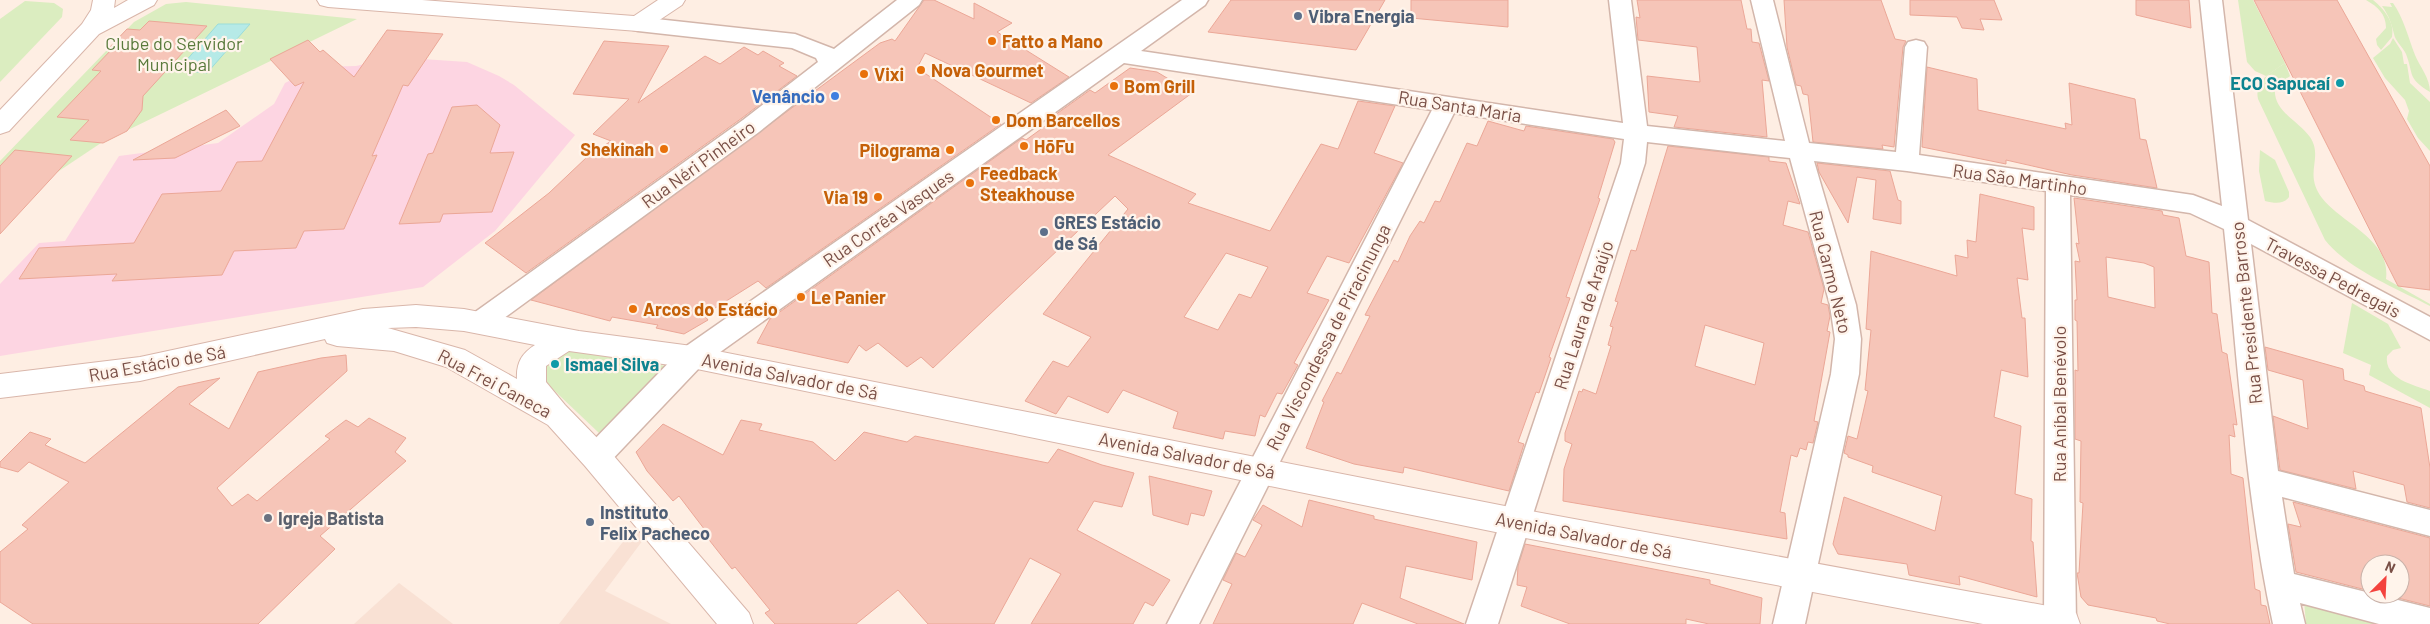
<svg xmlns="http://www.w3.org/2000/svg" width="2430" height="624" font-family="Barlow,sans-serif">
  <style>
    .residential { fill: #f9e1d4 }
    .medical { fill: #fdd5e2 }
    .green { fill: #dbedc0 }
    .water { fill: #b6eae7; stroke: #9bddda }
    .building { fill: #f6c5b8; stroke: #eba797; fill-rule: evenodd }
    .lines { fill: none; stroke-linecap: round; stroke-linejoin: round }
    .street-casing { stroke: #d3b6ab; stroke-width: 3 }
    .secondary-casing { stroke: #d9b6aa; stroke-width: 2 }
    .street { fill: #fff; fill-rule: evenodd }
    .secondary { fill: #fff; fill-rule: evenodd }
    .service-dot { fill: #5c6f8a; stroke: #fff4eb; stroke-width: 2 }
    .food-dot { fill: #e8710a; stroke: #fff4eb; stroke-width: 2 }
    .culture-dot { fill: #0f9aa8; stroke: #fff4eb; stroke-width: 2 }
    .shop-dot { fill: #3f7fe0; stroke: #fff4eb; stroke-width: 2 }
    .worship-dot { fill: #6b7280; stroke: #fff4eb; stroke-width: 2 }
    .labels { text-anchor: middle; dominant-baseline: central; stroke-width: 4.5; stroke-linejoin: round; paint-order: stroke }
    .service-label { font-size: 18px; font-weight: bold; fill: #4e5e75; stroke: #fff4eb; text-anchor: start }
    .food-label { font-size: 18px; font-weight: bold; fill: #c56008; stroke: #fff4eb; text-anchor: start }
    .park-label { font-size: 18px; fill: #597a3b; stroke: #fff4eb }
    .culture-label { font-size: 18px; font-weight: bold; fill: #0d838f; stroke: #fff4eb; text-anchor: end }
    .shop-label { font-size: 18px; font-weight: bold; fill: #366cbe; stroke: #fff4eb; text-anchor: end }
    .street-label { font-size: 18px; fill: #794f46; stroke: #fff4eb }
    .worship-label { font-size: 18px; font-weight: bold; fill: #5b616d; stroke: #fff4eb; text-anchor: start }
  </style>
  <rect width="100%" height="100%" fill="#feeee3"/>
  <g class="residential">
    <polygon points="633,529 646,536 605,591 671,624 559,624"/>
    <polygon points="399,583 453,624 354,624"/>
  </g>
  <polygon class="medical" points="407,58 467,62 499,76 514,85 575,135 495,231 423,287 0,356 0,284 39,243 65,241 119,156 218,143 274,104 285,83 317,67 356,66 387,59"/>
  <g class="green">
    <polygon points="2238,0 2253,0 2285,63 2266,76 2255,71 2247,62"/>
    <path d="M2366 0H2373C2384 9 2395 22 2392 37L2381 50 2377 45 2376 39 2386 28C2386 14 2378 7 2366 0Z"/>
    <polygon points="25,1 54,3 63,9 62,17 0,82 0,19"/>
    <polygon points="186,2 357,19 101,143 53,175 0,231 0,161 134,22 166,4"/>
    <path d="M2390 3H2393C2404 19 2408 37 2415 55 2420 67 2430 78 2430 92 2407 78 2414 75 2406 54 2403 47 2395 41 2394 34 2391 22 2389 16 2382 6L2392 7Z"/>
    <polygon points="2393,38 2402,52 2404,64 2407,64 2410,83 2430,102 2430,151 2418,138 2407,119 2409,111 2405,100 2385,78 2373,58 2390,44"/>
    <path d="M2285 63 2290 76 2275 89C2273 111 2299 121 2310 137 2324 158 2303 173 2322 198 2342 224 2391 239 2386 279L2430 304V306C2396 288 2349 270 2325 240L2258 99C2254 80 2271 73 2285 63Z"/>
    <path d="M2260 150 2275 160 2289 192V197C2283 205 2274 203 2265 201L2259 171Z"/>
    <path d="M2352 303 2388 324 2401 348 2393 350 2387 356C2384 379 2414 385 2430 391V408L2369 375 2371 365 2343 353Z"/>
    <polygon points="562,349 666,366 599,433 540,377 551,352"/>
    <polygon points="2304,601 2419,624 2306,624"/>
  </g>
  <polygon class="water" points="218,24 250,24 207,73 178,70"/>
  <g class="building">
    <polygon points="924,0 934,0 974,19 974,3 1012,23 997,32 1069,77 1031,103 925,53 917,68 1001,124 766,288 758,281 704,315 708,320 684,334 656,328 658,325 612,317 610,321 531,300 880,43 892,39 895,41"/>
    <polygon points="1231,0 1385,0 1356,50 1208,32"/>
    <polygon points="1411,0 1508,0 1508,27 1411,18"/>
    <polygon points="1637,0 1741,0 1747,29 1751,29 1752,42 1759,43 1769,81 1762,80 1767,137 1674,127 1678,116 1649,112 1647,76 1700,82 1697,47 1638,40 1636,17 1640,18"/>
    <polygon points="1784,0 1881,0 1895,39 1906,41 1903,47 1894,147 1882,145 1883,149 1813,142 1808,95 1803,94 1801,86 1796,85 1787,47"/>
    <polygon points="1910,0 1994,0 2002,20 1980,19 1984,30 1962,28 1957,17 1910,15"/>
    <polygon points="2136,0 2189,0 2191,28 2136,15"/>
    <polygon points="2254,0 2337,0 2430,166 2430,290 2398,286"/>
    <polygon points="149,21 207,26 143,96 142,110 127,131 103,143 70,140 89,120 57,117 101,71 92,70 112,49 108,49 127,29 140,30"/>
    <polygon points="387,30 443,34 408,86 403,85 372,156 377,155 344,229 304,231 296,248 234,251 222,275 112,281 117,274 19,279 39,248 134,243 162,194 221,191 237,162 262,161 304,82 295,86 270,59 308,40 320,52 323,50 354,77"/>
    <polygon points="604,41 669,46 638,103 705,56 720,64 744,47 758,55 763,51 784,63 779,66 797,76 742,118 526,273 485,243 549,193 587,157 611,141 593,134 629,99 573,94"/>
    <polygon points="1927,67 1977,79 1978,110 2066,129 2065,123 2072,125 2069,83 2135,99 2140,139 2146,140 2157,188 2072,175 2006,160 2006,164 1922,147"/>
    <path d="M1130 68 1157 72 1192 93 1108 155 1196 194 1188 203 1270 231 1321 144 1338 149 1358 101 1395 106 1374 153 1403 163 1349 263 1327 256 1307 293 1329 300 1294 363 1298 365 1282 394 1277 393 1265 417 1260 415 1255 436 1225 431 1223 439 1173 428 1178 412 1123 390 1108 413 1068 396 1056 414 1025 401 1053 361 1068 367 1091 337 1043 314 1128 209 1115 196 933 368 921 357 907 367 878 343 866 351 859 345 848 363 757 343 770 319 1022 138 1026 140 1059 116 1055 115 1090 90 1095 93ZM1226 253 1268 267 1251 298 1239 294 1218 330 1184 317Z"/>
    <polygon points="477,105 500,125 490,153 514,152 492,212 443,214 440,222 399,224 428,154 433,153 452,107"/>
    <polygon points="226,110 240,126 175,158 133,160"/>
    <polygon points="1488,121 1524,131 1526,126 1613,139 1615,142 1598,198 1600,199 1566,297 1570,298 1549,357 1551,358 1539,393 1536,392 1518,442 1524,444 1509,491 1404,467 1403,473 1354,464 1306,448 1324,402 1322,401 1337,372 1341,374 1370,316 1365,315 1394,260 1398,262 1410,236 1420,221 1424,223 1435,201 1440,202 1467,143 1477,146"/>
    <path d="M1668 146 1769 157V161L1786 163 1800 204 1788 201 1783 225 1808 232 1824 289 1821 303 1828 305 1830 316 1827 331 1830 332 1814 421 1818 422 1813 443 1808 442 1806 450 1800 448 1797 457 1791 455 1780 512 1785 513 1787 539 1563 501 1564 469 1572 444 1565 441V433L1579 391 1582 392 1583 389 1596 394 1611 346 1608 345 1613 327 1610 326 1618 302 1615 301 1631 250 1636 251ZM1705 325 1764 343 1755 385 1695 366Z"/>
    <polygon points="15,150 72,156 0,234 0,166"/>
    <polygon points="1817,163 1890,171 1898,200 1901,201 1901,224 1873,219 1876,180 1857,177 1848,223 1819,172"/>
    <polygon points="1980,194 2034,207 2034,230 2022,228 2028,280 2017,278 2022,318 2025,318 2028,377 2001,370 1994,417 2021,426 2015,494 2032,499 2031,541 2033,542 2037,597 1959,576 1960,585 1909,575 1907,564 1838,554 1833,544 1844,497 1935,531 1942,496 1872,472 1873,466 1848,457 1848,455 1844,453 1848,436 1857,439 1868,391 1865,390 1871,330 1866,329 1871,251 1957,276 1955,255 1968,258 1967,240 1976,242"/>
    <path d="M2074 198 2162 211 2163 215 2179 218 2186 256 2209 262 2212 313 2217 314 2222 352 2227 354 2237 425 2233 424 2235 437 2229 435 2231 474 2243 478 2255 589 2260 591 2261 605 2266 606 2270 624H2170L2157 621 2156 618 2088 605 2081 597 2077 573H2079L2083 503 2080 502 2081 441 2075 439V370L2078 371 2077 321 2075 320V300H2077L2075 261 2080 262 2076 243 2079 244ZM2106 257 2144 263 2154 267 2155 308 2108 297Z"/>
    <polygon points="2265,347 2343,369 2344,380 2364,386 2365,391 2421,408 2430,468 2430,508 2407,502 2404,485 2353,471 2356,489 2280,470 2273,416 2308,429 2303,380 2268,370"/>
    <polygon points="346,355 347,371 217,488 232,506 248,494 257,501 330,439 325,436 346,420 358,427 369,418 406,438 395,452 406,461 320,536 335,549 258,624 33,624 0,602 0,552 28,529 22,525 69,482 29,462 18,472 0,467 0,462 30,432 51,439 45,445 85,463 178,387 220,378 189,404 229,429 258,372 321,358"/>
    <polygon points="741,420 762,424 759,430 813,442 835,461 864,432 907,442 915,436 1048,463 1058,449 1102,465 1134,473 1122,507 1094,501 1077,530 1170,580 1153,606 1145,602 1133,624 1031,624 1061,574 1030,558 994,624 928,624 898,590 856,624 775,624 765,613 770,610 735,567 732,569 706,536 708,534 679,496 673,501 647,471 636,452 663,424 723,455"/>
    <polygon points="1149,476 1212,491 1204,516 1191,513 1188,525 1153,515"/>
    <polygon points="1309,500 1374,516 1374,519 1477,542 1472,580 1406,566 1400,598 1464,624 1418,624 1362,603 1353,624 1213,624 1232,584 1223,580 1236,553 1245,557 1262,525 1253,520 1263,505 1302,527"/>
    <polygon points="2293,502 2430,538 2430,606 2382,594 2400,594 2400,564 2370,564 2370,591 2296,572 2288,524 2301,527"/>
    <polygon points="1525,544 1710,580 1710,584 1762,598 1760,624 1709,624 1686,619 1686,624 1570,624 1521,606 1527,587 1517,585 1518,566"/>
  </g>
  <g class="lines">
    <defs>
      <g id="street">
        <polygon points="897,0 922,0 919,5 759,132 489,329 480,332 471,329 467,322 471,315 743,120 818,62 816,58 792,48 638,31 630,29 627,24 630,19 638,17 795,34 834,49"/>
        <path d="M1182 0H1208L1205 5 1141 51 1623 123 1609 0H1631L1647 126 1785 141 1751 0H1773L1809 143 1896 152 1905 47 1908 42 1916 40 1924 42 1927 47 1919 155 2193 195 2222 206 2200 0H2222L2248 220 2430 317V340L2251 244 2278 471 2430 510V536L2282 497 2294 574 2430 608V624H2379L2300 603 2305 624H2273C2245 495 2238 361 2224 229L2190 213 2070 195 2076 624H2044L2046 191 1907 171 1814 161 1856 305 1861 339 1859 374 1805 624H1773L1831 374 1835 339 1830 305 1790 158 1647 142 1645 163 1498 624H1466L1621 163 1624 139 1454 113 1199 624H1167L1432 110 1124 63 702 365 606 466 596 469 586 466 582 457 586 448 682 349Z"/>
      </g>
      <g id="secondary">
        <polygon points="93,0 115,0 114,8 128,0 157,0 154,5 99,34 9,131 0,134 0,110 82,24 91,10"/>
        <polygon points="317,0 422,0 634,16 658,0 685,0 682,5 646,29 638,31 328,7 320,5"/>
        <path d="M416 305 464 309 579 331 692 346 1515 508 2064 609 2076 613 2080 624H1983L1515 536 692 368 569 351 546 366V382L565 405 607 448 749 613 753 624H717L585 466 548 425 446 367 394 351 337 346 327 343 325 339 140 381 0 398V374L140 357 363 309ZM416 327 464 331 535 345C522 353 516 363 517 379L465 350 388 328Z"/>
      </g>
    </defs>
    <use href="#street" class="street-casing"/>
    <use href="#secondary" class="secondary-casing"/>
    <use href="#street" class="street"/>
    <use href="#secondary" class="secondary"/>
  </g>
  <g class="service-dot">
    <circle cx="1298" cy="16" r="5"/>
    <circle cx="1044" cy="232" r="5"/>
    <circle cx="590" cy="522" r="5"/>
  </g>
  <g class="food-dot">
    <circle cx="992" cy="41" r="5"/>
    <circle cx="921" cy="70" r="5"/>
    <circle cx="864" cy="74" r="5"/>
    <circle cx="1114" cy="86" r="5"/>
    <circle cx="996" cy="120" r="5"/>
    <circle cx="1024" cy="146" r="5"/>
    <circle cx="664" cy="149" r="5"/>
    <circle cx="950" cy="150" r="5"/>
    <circle cx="970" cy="183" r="5"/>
    <circle cx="878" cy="197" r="5"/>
    <circle cx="801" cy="297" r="5"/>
    <circle cx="633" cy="309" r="5"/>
  </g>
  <g class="culture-dot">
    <circle cx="2340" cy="83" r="5"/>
    <circle cx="555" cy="364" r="5"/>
  </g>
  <circle class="shop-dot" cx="835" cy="96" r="5"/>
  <circle class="worship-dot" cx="268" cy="518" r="5"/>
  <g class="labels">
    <g class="service-label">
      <text x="1308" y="16">Vibra Energia</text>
      <text x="1054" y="222">GRES Estácio<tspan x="1054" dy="21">de Sá</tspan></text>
      <text x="600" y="512">Instituto<tspan x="600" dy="21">Felix Pacheco</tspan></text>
    </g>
    <g class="food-label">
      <text x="1002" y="41">Fatto a Mano</text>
      <text x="931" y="70">Nova Gourmet</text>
      <text x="874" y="74">Vixi</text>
      <text x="1124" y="86">Bom Grill</text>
      <text x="1006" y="120">Dom Barcellos</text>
      <text x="1034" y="146">HōFu</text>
      <text x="654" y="149" text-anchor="end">Shekinah</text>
      <text x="940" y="150" text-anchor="end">Pilograma</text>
      <text x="980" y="173">Feedback<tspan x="980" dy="21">Steakhouse</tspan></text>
      <text x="868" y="197" text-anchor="end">Via 19</text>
      <text x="811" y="297">Le Panier</text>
      <text x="643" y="309">Arcos do Estácio</text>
    </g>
    <g class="park-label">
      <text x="174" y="43">Clube do Servidor<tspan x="174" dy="21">Municipal</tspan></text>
    </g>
    <g class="culture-label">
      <text x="2330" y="83">ECO Sapucaí</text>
      <text x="565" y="364" text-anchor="start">Ismael Silva</text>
    </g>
    <g class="shop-label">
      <text x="825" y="96">Venâncio</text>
    </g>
    <g class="street-label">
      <text transform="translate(1460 106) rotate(9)">Rua Santa Maria</text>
      <text transform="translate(698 164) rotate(-36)">Rua Néri Pinheiro</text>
      <text transform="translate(2020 179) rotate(8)">Rua São Martinho</text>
      <text transform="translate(888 218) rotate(-35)">Rua Corrêa Vasques</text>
      <text transform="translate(1831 272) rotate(76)">Rua Carmo Neto</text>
      <text transform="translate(2333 277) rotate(28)">Travessa Pedregais</text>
      <text transform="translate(2246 313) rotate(-96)">Rua Presidente Barroso</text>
      <text transform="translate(1583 315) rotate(-72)">Rua Laura de Araújo</text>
      <text transform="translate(1328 337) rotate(-63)">Rua Viscondessa de Piracinunga</text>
      <text transform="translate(157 363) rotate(-10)">Rua Estácio de Sá</text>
      <text transform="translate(790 376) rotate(11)">Avenida Salvador de Sá</text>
      <text transform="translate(495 383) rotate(28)">Rua Frei Caneca</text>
      <text transform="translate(2059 404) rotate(-90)">Rua Aníbal Benévolo</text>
      <text transform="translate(1187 455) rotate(11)">Avenida Salvador de Sá</text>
      <text transform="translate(1584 535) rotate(11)">Avenida Salvador de Sá</text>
    </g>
    <g class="worship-label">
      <text x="278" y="518">Igreja Batista</text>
    </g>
  </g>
  <g transform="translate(2385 579) rotate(24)"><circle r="24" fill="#fff4eb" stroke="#c9b2a9"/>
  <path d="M0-4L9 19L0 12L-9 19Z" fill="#f4423d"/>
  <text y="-8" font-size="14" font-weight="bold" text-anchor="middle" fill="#794f46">N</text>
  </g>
</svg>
